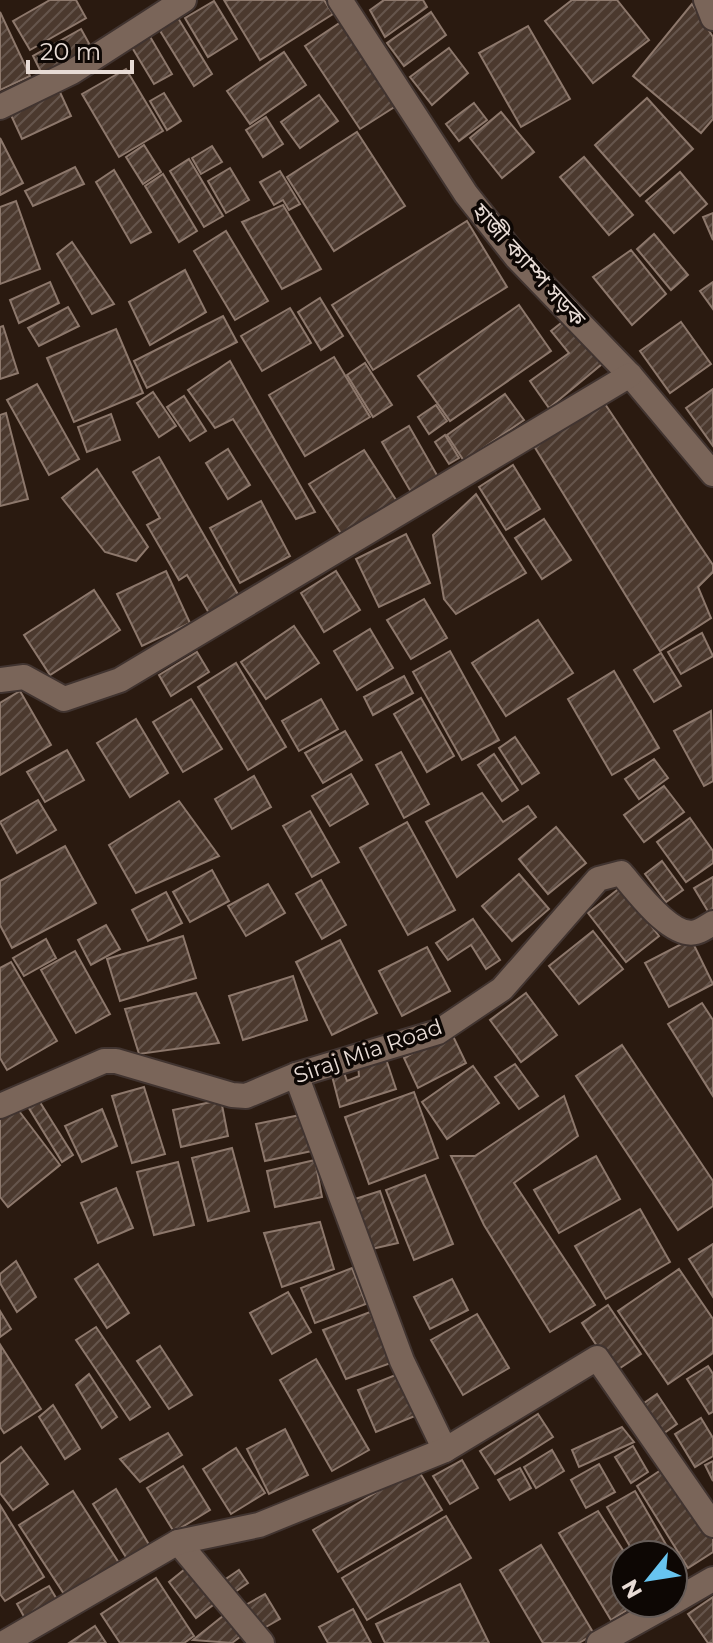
<svg xmlns="http://www.w3.org/2000/svg" width="713" height="1643" font-family="Montserrat,'Noto Sans Bengali',sans-serif">
  <style>
    .building { fill: url(#building-hatch); stroke: #8d786c; stroke-width: 2 }
    .lines { fill: none; stroke-linecap: round; stroke-linejoin: round }
    .minor-casing { stroke: #413430; stroke-width: 28 }
    .minor { stroke: #7a6559; stroke-width: 24 }
    .labels { text-anchor: middle; dominant-baseline: central; stroke-width: 7; stroke-linejoin: round; paint-order: stroke }
    .street-label { font-size: 22px; fill: #e8dcd6; stroke: #0d0704 }
  </style>
  <defs>
    <pattern id="building-hatch" width="6" height="6" patternUnits="userSpaceOnUse" patternTransform="scale(2)"><rect width="6" height="6" fill="#4b392e"/><path d="M-1 1l2-2M0 6l6-6M5 7l2-2" fill="none" stroke="#65554c"/></pattern>
  </defs>
  <rect width="100%" height="100%" fill="#2a1a10"/>
  <g class="building">
    <polygon points="50,0 76,0 86,18 30,50 13,21"/>
    <polygon points="224,0 324,0 333,14 260,60"/>
    <polygon points="384,0 423,0 427,7 385,37 370,10"/>
    <polygon points="572,0 617,0 649,40 593,83 545,21"/>
    <polygon points="214,1 237,39 208,57 185,18"/>
    <polygon points="692,4 713,37 713,119 701,133 633,76"/>
    <polygon points="0,12 30,76 0,90"/>
    <polygon points="431,12 446,35 404,66 387,43"/>
    <polygon points="178,18 212,74 194,86 159,29"/>
    <polygon points="341,22 396,106 360,129 305,46"/>
    <polygon points="528,26 570,99 521,127 479,53"/>
    <polygon points="145,28 172,74 154,84 127,39"/>
    <polygon points="81,29 91,47 42,74 33,56"/>
    <polygon points="449,48 468,73 432,105 410,77"/>
    <polygon points="284,52 306,85 250,124 227,91"/>
    <polygon points="126,69 163,131 119,157 82,94"/>
    <polygon points="59,90 71,116 22,139 10,113"/>
    <polygon points="164,93 181,121 167,130 150,101"/>
    <polygon points="319,95 338,121 300,148 281,122"/>
    <polygon points="647,98 693,149 640,196 595,145"/>
    <polygon points="474,103 487,120 459,141 446,124"/>
    <polygon points="501,112 534,152 502,178 470,138"/>
    <polygon points="266,117 283,144 263,157 246,130"/>
    <polygon points="357,132 405,206 334,251 287,177"/>
    <polygon points="0,138 23,183 0,195"/>
    <polygon points="144,145 161,172 143,184 126,157"/>
    <polygon points="212,146 222,162 201,174 192,158"/>
    <polygon points="584,157 633,215 609,235 560,177"/>
    <polygon points="189,159 223,216 204,227 170,171"/>
    <polygon points="75,167 84,184 33,206 25,191"/>
    <polygon points="230,168 249,200 226,213 208,181"/>
    <polygon points="114,170 151,232 131,243 96,182"/>
    <polygon points="280,171 300,204 289,210 283,200 274,205 260,182"/>
    <polygon points="680,172 707,204 674,233 646,201"/>
    <polygon points="163,174 197,231 179,242 145,186"/>
    <polygon points="16,201 40,269 0,284 0,207"/>
    <polygon points="283,205 321,269 282,289 242,222"/>
    <polygon points="713,213 713,240 703,217"/>
    <polygon points="467,221 507,287 373,370 332,305"/>
    <polygon points="226,231 268,301 235,320 194,251"/>
    <polygon points="654,234 688,275 671,290 637,249"/>
    <polygon points="72,242 114,304 92,314 57,254"/>
    <polygon points="631,250 666,294 632,325 593,277"/>
    <polygon points="185,270 206,312 150,345 129,302"/>
    <polygon points="50,282 59,303 19,323 10,300"/>
    <polygon points="713,282 713,309 700,291"/>
    <polygon points="320,298 343,336 321,350 298,312"/>
    <polygon points="519,305 551,351 450,421 418,376"/>
    <polygon points="68,307 79,326 39,346 28,328"/>
    <polygon points="290,308 311,343 262,371 241,336"/>
    <polygon points="223,316 237,342 147,388 134,361"/>
    <polygon points="565,320 602,364 549,408 530,381 569,353 551,331"/>
    <polygon points="681,322 711,364 670,393 640,351"/>
    <polygon points="3,326 18,373 0,379 0,327"/>
    <polygon points="116,329 143,393 74,422 47,358"/>
    <polygon points="334,357 370,417 305,456 269,395"/>
    <polygon points="230,361 315,512 296,519 233,419 215,428 188,390"/>
    <polygon points="365,363 392,405 373,417 347,375"/>
    <polygon points="37,384 79,459 49,475 7,400"/>
    <polygon points="713,389 713,446 686,408"/>
    <polygon points="153,392 176,426 159,437 137,403"/>
    <polygon points="505,394 524,420 464,461 447,435"/>
    <polygon points="184,396 206,431 190,441 167,407"/>
    <polygon points="603,401 713,565 713,572 698,587 711,618 660,651 534,446"/>
    <polygon points="436,405 447,421 429,434 418,417"/>
    <polygon points="6,413 28,499 0,506 0,415"/>
    <polygon points="111,414 120,440 87,452 78,427"/>
    <polygon points="409,426 438,477 411,492 382,442"/>
    <polygon points="445,435 459,458 449,464 435,442"/>
    <polygon points="228,449 250,485 228,499 206,463"/>
    <polygon points="364,450 398,503 344,538 309,484"/>
    <polygon points="159,457 240,598 210,615 187,575 179,580 147,525 160,518 133,472"/>
    <polygon points="513,465 540,509 506,530 479,487"/>
    <polygon points="97,469 148,547 136,561 105,552 62,498"/>
    <polygon points="476,494 526,573 456,614 444,599 433,535"/>
    <polygon points="261,501 290,556 240,583 210,528"/>
    <polygon points="544,519 571,560 542,579 515,538"/>
    <polygon points="406,534 430,583 379,607 356,559"/>
    <polygon points="166,571 190,623 142,646 117,594"/>
    <polygon points="336,571 360,610 324,632 301,593"/>
    <polygon points="94,590 120,630 50,675 24,635"/>
    <polygon points="424,599 447,638 411,659 387,620"/>
    <polygon points="538,620 573,673 506,716 472,663"/>
    <polygon points="294,626 319,663 266,699 241,662"/>
    <polygon points="370,629 393,668 357,690 334,651"/>
    <polygon points="702,633 713,656 681,674 668,652"/>
    <polygon points="450,651 499,740 462,760 413,672"/>
    <polygon points="197,652 209,672 171,696 159,675"/>
    <polygon points="661,653 681,686 654,702 634,670"/>
    <polygon points="236,663 286,747 248,770 198,687"/>
    <polygon points="614,671 659,748 612,775 568,699"/>
    <polygon points="404,676 413,693 373,715 364,697"/>
    <polygon points="20,691 51,745 0,775 0,703"/>
    <polygon points="421,698 454,756 427,772 394,714"/>
    <polygon points="191,699 222,749 183,772 153,722"/>
    <polygon points="321,699 338,729 299,751 282,721"/>
    <polygon points="711,711 713,781 704,786 674,731"/>
    <polygon points="136,719 168,773 130,797 97,743"/>
    <polygon points="345,731 362,760 323,783 305,753"/>
    <polygon points="515,737 539,773 522,784 499,748"/>
    <polygon points="67,750 84,780 45,802 27,772"/>
    <polygon points="401,752 429,804 404,818 376,765"/>
    <polygon points="494,754 518,790 502,801 478,765"/>
    <polygon points="654,759 668,778 639,799 625,779"/>
    <polygon points="351,774 368,804 330,826 312,796"/>
    <polygon points="254,776 271,807 232,829 215,799"/>
    <polygon points="664,786 684,812 644,842 624,815"/>
    <polygon points="482,793 503,822 528,806 536,817 457,877 426,822"/>
    <polygon points="38,800 56,830 17,853 0,822"/>
    <polygon points="179,801 219,856 136,893 109,845"/>
    <polygon points="310,811 339,862 312,877 283,826"/>
    <polygon points="690,818 713,851 713,863 686,882 657,842"/>
    <polygon points="407,822 455,910 408,935 360,848"/>
    <polygon points="556,827 586,863 548,894 519,859"/>
    <polygon points="65,846 96,903 12,948 0,925 0,881"/>
    <polygon points="662,861 683,890 666,902 645,874"/>
    <polygon points="212,870 229,901 190,922 173,892"/>
    <polygon points="519,874 549,909 512,941 482,906"/>
    <polygon points="713,877 713,910 709,913 694,888"/>
    <polygon points="321,880 346,925 322,939 296,894"/>
    <polygon points="268,884 285,913 246,936 228,906"/>
    <polygon points="621,887 659,936 626,962 588,913"/>
    <polygon points="166,892 182,923 148,941 132,910"/>
    <polygon points="473,919 500,960 486,969 471,945 448,960 436,943"/>
    <polygon points="106,925 120,949 91,965 78,940"/>
    <polygon points="593,931 623,969 579,1004 549,966"/>
    <polygon points="183,936 196,978 120,1001 107,959"/>
    <polygon points="46,939 56,958 24,976 13,958"/>
    <polygon points="691,939 713,984 669,1007 645,963"/>
    <polygon points="340,940 377,1013 332,1035 296,962"/>
    <polygon points="427,947 450,991 402,1016 379,971"/>
    <polygon points="75,951 110,1014 76,1033 41,970"/>
    <polygon points="11,962 57,1041 7,1070 0,1058 0,968"/>
    <polygon points="293,976 307,1020 243,1040 229,996"/>
    <polygon points="196,993 219,1043 139,1054 125,1009"/>
    <polygon points="526,993 557,1035 521,1062 490,1020"/>
    <polygon points="702,1003 713,1020 713,1096 668,1024"/>
    <polygon points="451,1032 466,1063 418,1088 404,1058"/>
    <polygon points="622,1045 713,1181 713,1206 678,1230 576,1076"/>
    <polygon points="385,1056 396,1089 340,1107 331,1072 342,1067 347,1081 359,1076 358,1064"/>
    <polygon points="515,1064 538,1096 519,1109 495,1077"/>
    <polygon points="473,1066 499,1103 447,1139 422,1102"/>
    <polygon points="144,1087 165,1154 132,1163 112,1096"/>
    <polygon points="414,1092 438,1158 369,1184 345,1117"/>
    <polygon points="564,1096 578,1136 514,1183 595,1305 550,1332 484,1225 451,1156 475,1156"/>
    <polygon points="38,1099 73,1155 62,1162 27,1105"/>
    <polygon points="221,1100 228,1136 181,1147 173,1110"/>
    <polygon points="16,1107 60,1165 8,1207 0,1197 0,1119"/>
    <polygon points="102,1109 117,1146 82,1162 65,1126"/>
    <polygon points="305,1114 312,1151 265,1161 256,1124"/>
    <polygon points="232,1148 249,1211 208,1221 192,1158"/>
    <polygon points="596,1156 620,1199 559,1233 534,1190"/>
    <polygon points="315,1160 322,1197 275,1207 267,1171"/>
    <polygon points="178,1162 194,1225 154,1235 137,1172"/>
    <polygon points="425,1175 453,1244 414,1260 386,1190"/>
    <polygon points="116,1188 133,1228 98,1243 81,1203"/>
    <polygon points="380,1191 398,1243 367,1250 352,1200"/>
    <polygon points="640,1209 670,1262 606,1299 575,1246"/>
    <polygon points="320,1222 334,1269 282,1287 264,1233"/>
    <polygon points="713,1244 713,1297 689,1259"/>
    <polygon points="16,1261 36,1297 17,1312 0,1283 0,1274"/>
    <polygon points="98,1264 129,1313 107,1328 75,1279"/>
    <polygon points="352,1268 366,1304 315,1323 301,1288"/>
    <polygon points="679,1269 713,1319 713,1353 668,1384 618,1311"/>
    <polygon points="452,1279 468,1310 430,1329 414,1297"/>
    <polygon points="288,1292 311,1332 272,1354 250,1313"/>
    <polygon points="608,1305 641,1354 614,1372 582,1323"/>
    <polygon points="0,1311 11,1329 0,1337"/>
    <polygon points="370,1312 391,1363 346,1379 323,1330"/>
    <polygon points="477,1314 509,1368 463,1395 431,1340"/>
    <polygon points="96,1327 150,1407 130,1420 76,1340"/>
    <polygon points="1,1346 41,1409 4,1433 0,1427"/>
    <polygon points="160,1346 192,1395 169,1409 137,1361"/>
    <polygon points="316,1359 369,1450 332,1471 280,1380"/>
    <polygon points="708,1366 713,1374 713,1412 709,1414 687,1379"/>
    <polygon points="89,1374 117,1417 102,1428 76,1385"/>
    <polygon points="398,1374 415,1416 376,1432 358,1390"/>
    <polygon points="657,1394 677,1424 657,1438 637,1408"/>
    <polygon points="53,1405 80,1449 65,1459 39,1417"/>
    <polygon points="538,1414 553,1437 495,1474 480,1451"/>
    <polygon points="701,1418 713,1438 713,1456 695,1467 675,1434"/>
    <polygon points="622,1427 634,1442 579,1467 572,1450"/>
    <polygon points="285,1429 308,1475 269,1494 247,1449"/>
    <polygon points="168,1433 182,1455 140,1482 120,1459"/>
    <polygon points="633,1446 648,1472 631,1483 615,1457"/>
    <polygon points="21,1447 48,1484 13,1510 0,1493 0,1464"/>
    <polygon points="236,1448 265,1493 231,1514 203,1469"/>
    <polygon points="552,1450 564,1471 536,1488 524,1467"/>
    <polygon points="462,1460 478,1488 450,1504 433,1476"/>
    <polygon points="713,1461 713,1481 705,1465"/>
    <polygon points="599,1464 615,1492 586,1508 571,1480"/>
    <polygon points="183,1466 210,1510 174,1532 147,1488"/>
    <polygon points="667,1466 713,1539 713,1552 688,1568 637,1486"/>
    <polygon points="417,1468 442,1510 338,1572 313,1530"/>
    <polygon points="520,1468 531,1488 510,1500 498,1480"/>
    <polygon points="116,1489 151,1548 129,1562 93,1504"/>
    <polygon points="73,1491 119,1563 66,1597 19,1525"/>
    <polygon points="635,1491 672,1555 635,1555 607,1507"/>
    <polygon points="0,1505 44,1577 5,1601 0,1594"/>
    <polygon points="598,1511 626,1555 625,1603 638,1603 611,1620 559,1533"/>
    <polygon points="446,1516 471,1558 367,1620 342,1578"/>
    <polygon points="541,1545 594,1634 579,1643 543,1643 500,1570"/>
    <polygon points="673,1556 684,1576 673,1583"/>
    <polygon points="190,1565 217,1602 196,1618 169,1582"/>
    <polygon points="239,1570 248,1583 229,1596 220,1583"/>
    <polygon points="156,1578 194,1636 184,1643 120,1643 101,1614"/>
    <polygon points="460,1584 489,1643 385,1643 376,1624"/>
    <polygon points="49,1586 59,1603 27,1622 17,1604"/>
    <polygon points="265,1594 280,1619 257,1632 242,1607"/>
    <polygon points="713,1597 713,1643 708,1643 688,1614"/>
    <polygon points="353,1609 371,1643 328,1643 319,1627"/>
    <polygon points="228,1612 245,1633 232,1643 193,1640"/>
    <polygon points="95,1626 106,1643 69,1643"/>
  </g>
  <g class="lines">
    <defs>
      <g id="minor">
        <polyline points="340,0 466,194 517,258 630,375 713,474"/>
        <polyline points="706,0 713,18"/>
        <polyline points="0,107 72,72 184,0"/>
        <polyline points="0,680 24,677 64,699 120,680 630,375"/>
        <polyline points="296,1075 402,1361 445,1450"/>
        <path d="M0 1106 104 1061H116L232 1095 246 1096 296 1075 438 1032 502 989 598 879 621 873C636 890 671 939 696 932 701 931 708 926 713 923"/>
        <polyline points="178,1542 262,1643"/>
        <polyline points="673,1602 713,1579"/>
        <polyline points="4,1643 178,1542 259,1525 445,1450 597,1358 713,1525"/>
        <polyline points="599,1643 671,1603"/>
      </g>
    </defs>
    <use href="#minor" class="minor-casing"/>
    <use href="#minor" class="minor"/>
  </g>
  <g class="labels">
    <g class="street-label">
      <text transform="translate(529 265) rotate(48)">হাজী ক্যাম্প সড়ক</text>
      <text transform="translate(368 1051) rotate(-19)">Siraj Mia Road</text>
    </g>
  </g>
  <g transform="translate(649 1579) rotate(240)"><circle r="38" fill="#0d0704" stroke="#655c58" stroke-width="2"/>
  <path d="M0-6L14 30L0 20L-14 30Z" fill="#67c4f0"/>
  <text y="-12" font-size="22" font-weight="bold" text-anchor="middle" fill="#e8dcd6">N</text>
  </g>
  <path d="M28 60v12h104v-12" fill="none" stroke="#e8dcd6" stroke-width="4"/>
  <text x="40" y="60" font-size="24" fill="#e8dcd6" stroke="#0d0704" stroke-width="6" paint-order="stroke">20 m</text>
</svg>
